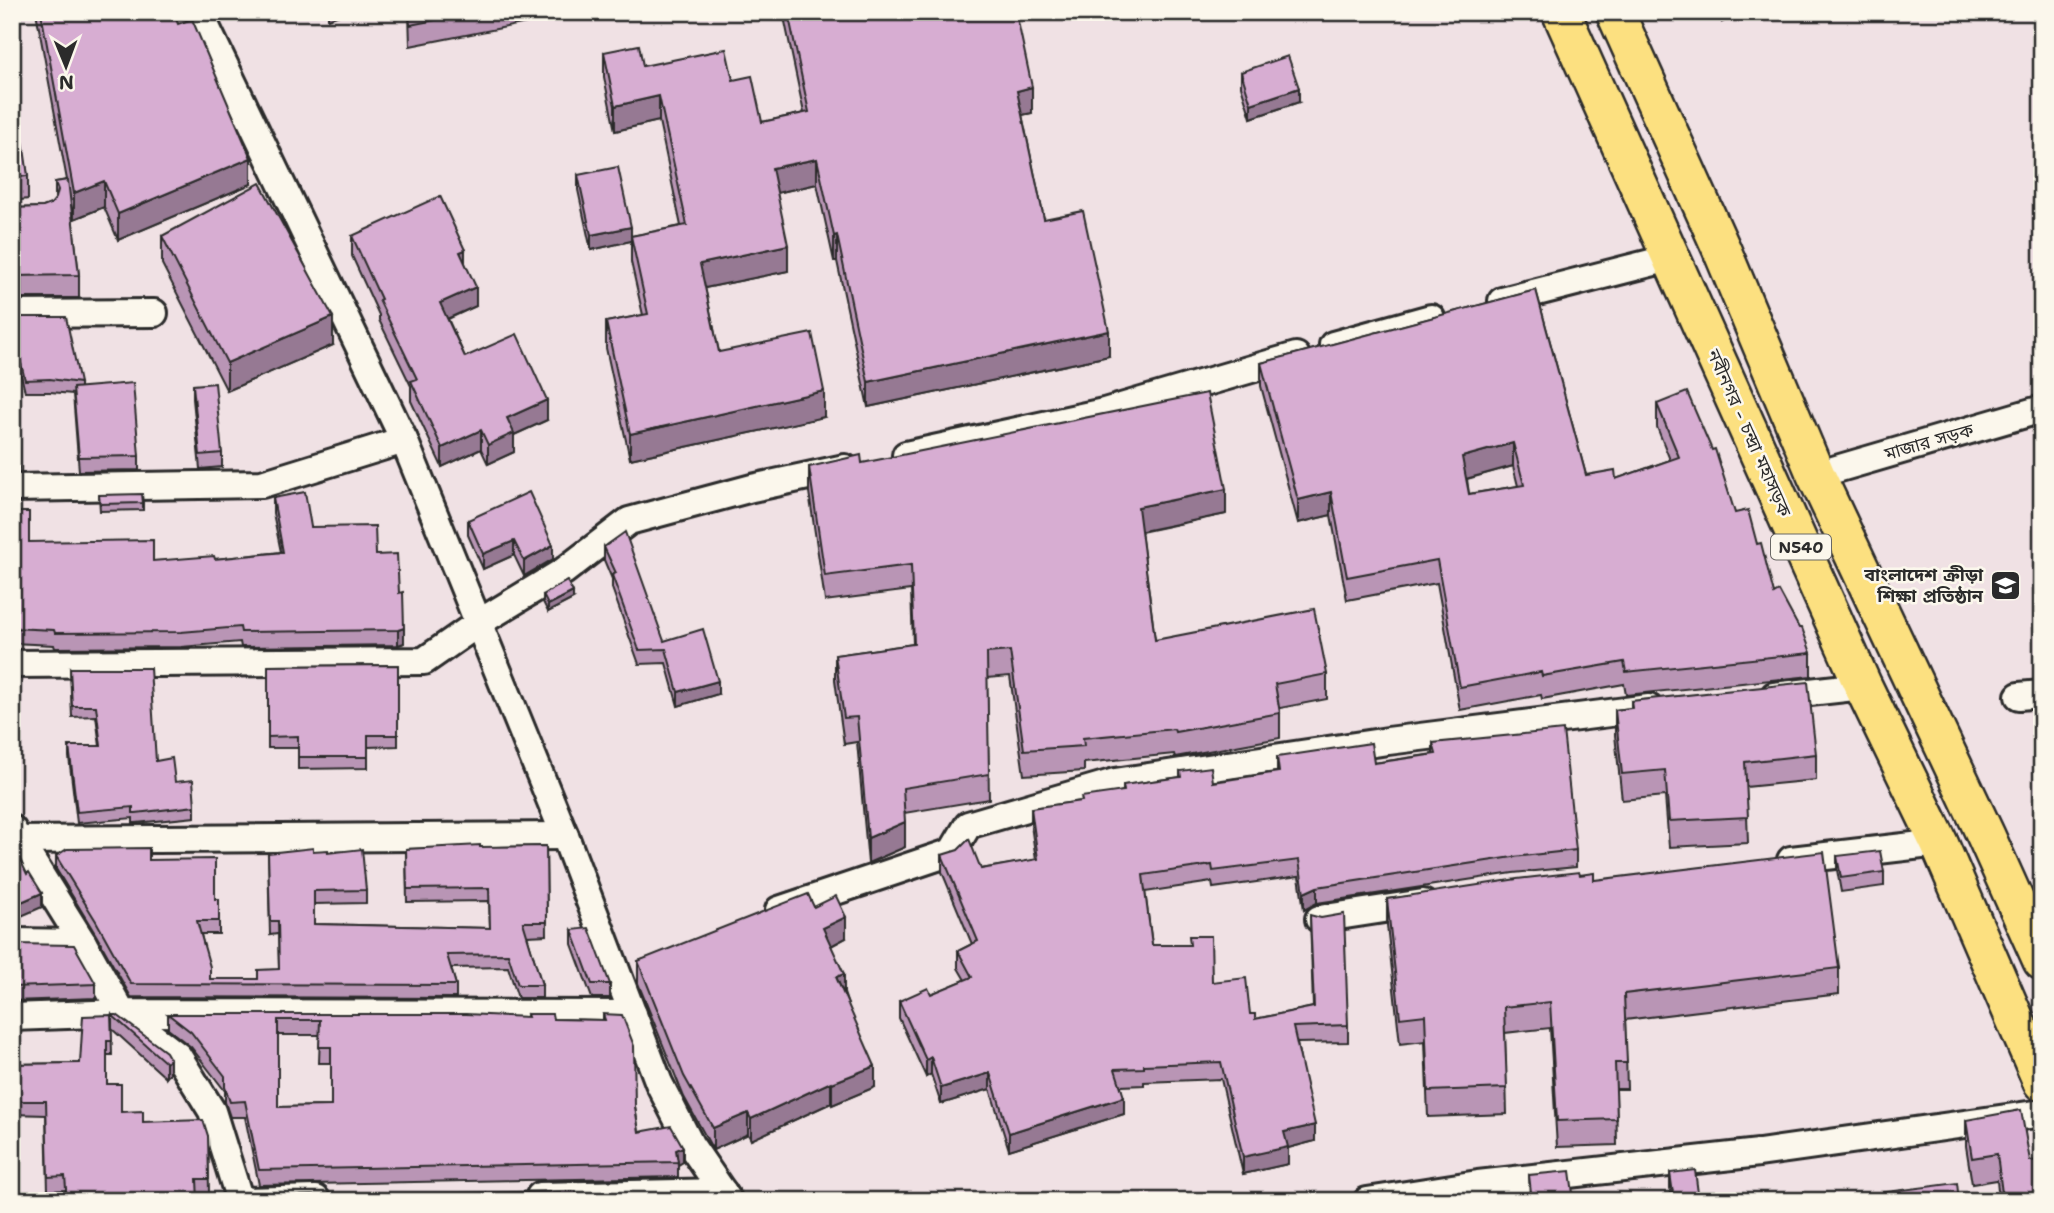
<svg xmlns="http://www.w3.org/2000/svg" width="2054" height="1213" font-family="'Shantell Sans','Noto Sans Bengali',sans-serif">
<style>
.lines{fill:none;stroke-linecap:round;stroke-linejoin:round}
.minor-casing{stroke:#2b2b2b;stroke-width:32}
.highway-casing{stroke:#2b2b2b;stroke-width:42}
.minor{stroke:#fbf7ec;stroke-width:26}
.highway{stroke:#fce080;stroke-width:37}
.wall{fill:#b995b5;stroke:#2b2b2b;stroke-width:2;fill-rule:evenodd}
.shaded-wall{fill:#967993;stroke:#2b2b2b;stroke-width:2}
.building{fill:#d7add2;stroke:#2b2b2b;stroke-width:2;fill-rule:evenodd}
.labels{text-anchor:middle;dominant-baseline:central;stroke-width:5;stroke-linejoin:round;paint-order:stroke}
.shield{fill:#fbf7ec;stroke:#696865;stroke-width:2}
.shield-label{font-size:16px;font-weight:bold;fill:#2b2b2b}
.street-label{font-size:18px;fill:#2b2b2b;stroke:#fbf7ec}
.poi-label{font-size:18px;font-weight:bold;fill:#2b2b2b;stroke:#fbf7ec;text-anchor:end}
</style>
<rect width="100%" height="100%" fill="#f0e1e4"/>
<filter id="ink" filterUnits="userSpaceOnUse"><feTurbulence type="fractalNoise" baseFrequency=".0143" numOctaves="2"/><feDisplacementMap in="SourceGraphic" scale="14" xChannelSelector="R" yChannelSelector="G"/><feConvolveMatrix kernelMatrix="1 2 1 2 8 2 1 2 1" color-interpolation-filters="sRGB"/></filter>
<g filter="url(#ink)">
<g class="lines">
<defs>
<g id="minor">
<path d="M199,12L404,440L565,836L659,1083L690,1144L729,1201"/>
<path d="M1502,301L1670,258"/>
<path d="M12,314L154,313"/>
<path d="M1333,345L1431,318"/>
<path d="M906,455L1104,412L1296,356"/>
<path d="M1816,475L2042,409"/>
<path d="M12,488L262,484L404,440"/>
<path d="M12,664L424,661L480,622L564,571L629,521L752,488L845,468"/>
<path d="M1774,696L1863,686"/>
<path d="M2019,696L2042,694"/>
<path d="M12,829L83,943L122,1013L633,1014"/>
<path d="M12,840L565,836"/>
<path d="M1791,860L1939,843"/>
<path d="M779,910L952,852L968,825L1115,782L1388,741L1649,708"/>
<path d="M1319,919L1423,903"/>
<path d="M12,942L83,943"/>
<path d="M12,1017L122,1013L178,1056L212,1111L240,1201"/>
<path d="M540,1196L723,1192"/>
<path d="M243,1201L316,1199"/>
<path d="M1367,1201L1478,1184L1759,1153L2042,1113"/>
</g>
<g id="highway">
<path d="M1561,12L1863,686L1939,843L2042,1082"/>
<path d="M1615,12L1721,248L1816,475L1986,836L2042,961"/>
</g>
</defs>
<use href="#minor" class="minor-casing"/>
<use href="#highway" class="highway-casing"/>
<use href="#minor" class="minor"/>
<use href="#highway" class="highway"/>
</g>
<g class="wall">
<path d="M36,12H173L251,184L118,240L104,207L74,219L69,192L79,275V298H12V208L43,207L51,204L55,200V182L67,180Z"/>
<path d="M409,12H573V14L410,46Z"/>
<path d="M783,12H1016L1032,113L1022,115L1044,219L1109,356L868,407L837,261H834L817,184L777,193L788,271L705,288L719,352L824,417L630,459L606,348V322L643,315L631,262V236L681,226L659,121L615,131L604,77V52L643,66L733,80L762,122L804,113Z"/>
<path d="M1718,12H1742L1722,22Z"/>
<path d="M1241,72L1299,102L1251,118L1241,86Z"/>
<path d="M12,87L28,176V199L12,201Z"/>
<path d="M578,175L631,241L591,250L578,190Z"/>
<path d="M162,236L333,345L227,391L162,264Z"/>
<path d="M352,236L465,263L476,306L448,319L465,357L547,420L514,435V452L488,464L481,449L442,467L411,401V386L379,320V315L352,256Z"/>
<path d="M1536,290L1586,475L1616,479L1670,460L1657,427V404L1757,544L1774,594L1811,653V676L1626,695L1624,684L1542,699L1541,695L1460,710L1437,583L1347,600L1331,515L1298,523L1261,386V363ZM1513,466L1518,486L1469,494L1467,479Z"/>
<path d="M12,317L80,383V387L139,456V470L79,471L73,394L50,392H25L12,338Z"/>
<path d="M193,385L222,453V467L200,469L193,399Z"/>
<path d="M12,386L19,455V470H12Z"/>
<path d="M862,463L1226,514L1141,532L1155,640L1327,674V699L1280,708V738L1175,757L1174,754L1084,763V771L1024,775L1010,676L987,678L989,799L904,813L905,847L868,863L857,742L844,744L835,680V655L913,644L911,590L825,601L809,492V467Z"/>
<path d="M99,495L143,503V510L100,511Z"/>
<path d="M273,498L311,527L376,555L399,593L404,643L398,645L241,647L240,642L181,647L55,648L54,645L12,643V512L29,542L153,561L215,559L281,552L273,513Z"/>
<path d="M468,520L553,559L524,576L514,555L483,569L468,535Z"/>
<path d="M604,547L664,641L718,694L678,706L666,663L639,664L612,588V579L604,560Z"/>
<path d="M543,595L573,599L548,612L543,602Z"/>
<path d="M398,665V746L368,747V768L298,769V748H268V666Z"/>
<path d="M70,668L156,761L195,806V817L136,823H133V818L77,823L69,757V746H100L96,716L72,717Z"/>
<path d="M1631,701L1816,754V780L1746,787L1748,843L1669,847L1665,796L1622,800L1615,735V710L1631,708Z"/>
<path d="M1433,743L1576,850V867L1513,873L1317,903L1304,910L1299,876L1213,888L1212,882L1145,892L1152,945L1212,982L1255,1019L1313,1007L1310,915L1348,1025V1042L1297,1043L1315,1141L1288,1148V1164L1243,1174L1221,1079L1144,1082V1085L1121,1086L1124,1114L1009,1150L990,1089L941,1104L931,1074L926,1077L899,1018V1001L931,994L965,980L958,968V951L972,944L942,872V855L981,869L1036,860L1031,825V808L1081,801L1123,791V785L1180,777V771L1213,782L1277,772V757L1374,763L1433,754Z"/>
<path d="M546,846L547,935L527,936L542,985V998H518L508,967L451,968L456,985V998L131,997L96,935L56,869V856L149,860L215,899H219V934H201L210,979H258L279,969L278,934L270,935L268,853L313,851L328,853L366,890V903L314,904V924L490,928L489,901L407,902L406,849Z"/>
<path d="M1837,856L1884,872V886L1841,892L1837,870Z"/>
<path d="M1580,875L1839,968V994L1625,1020L1627,1089H1616L1617,1145L1557,1147L1550,1028L1505,1033L1507,1114L1428,1117L1425,1041L1400,1044L1387,925V899Z"/>
<path d="M814,907L846,938L831,946L844,993L875,1087L832,1105L831,1103L751,1140L748,1134L713,1150L684,1097L638,983V961Z"/>
<path d="M572,930L610,984V998H592L572,944Z"/>
<path d="M12,944L96,984V998L12,1001Z"/>
<path d="M168,1014L527,1017V1014L553,1019L603,1020V1014L635,1107L639,1132L683,1162L678,1165V1177L259,1185L245,1117H230L225,1102V1091L191,1047L168,1029ZM278,1035H320L319,1063H331V1106L278,1107Z"/>
<path d="M111,1015L112,1055H107V1084L121,1112L143,1122L208,1136L209,1193H198V1201H66L65,1190L48,1191L46,1115L12,1114V1064L80,1063Z"/>
<path d="M112,1015L170,1059V1073L166,1078L112,1029Z"/>
<path d="M1966,1120L2030,1161L2042,1160V1201H1999L1997,1180L1972,1184L1966,1146Z"/>
<path d="M1670,1173L1699,1201H1672L1670,1188Z"/>
<path d="M1529,1175L1574,1201H1530Z"/>
</g>
<g class="shaded-wall">
<path d="M328,12H348L328,19Z"/>
<path d="M1722,12H1742L1722,22Z"/>
<path d="M1032,87V113L1017,116V91Z"/>
<path d="M1299,88V102L1251,118V104Z"/>
<path d="M659,96V121L615,131V106Z"/>
<path d="M251,158V184L118,240V214Z"/>
<path d="M817,159V184L772,194V168Z"/>
<path d="M104,181V207L74,219V193Z"/>
<path d="M631,227V241L591,250V235Z"/>
<path d="M837,235V261H834V236Z"/>
<path d="M788,245V271L700,289V264Z"/>
<path d="M465,250V270L460,252Z"/>
<path d="M476,287V306L440,322V303Z"/>
<path d="M333,317V345L227,391V363Z"/>
<path d="M1109,331V356L868,407V382Z"/>
<path d="M824,391V417L630,459V434Z"/>
<path d="M547,400V420L514,435V452L488,464V445L507,418Z"/>
<path d="M481,430V449L442,467V448Z"/>
<path d="M1513,443V466L1462,480V457Z"/>
<path d="M1226,489V514L1138,532V507Z"/>
<path d="M1331,492V515L1298,523V500Z"/>
<path d="M514,541V555L483,569V554Z"/>
<path d="M553,545V559L524,576V561Z"/>
<path d="M573,592V599L548,612V605Z"/>
<path d="M404,628V643L398,645V630Z"/>
<path d="M718,681V694L678,706V692Z"/>
<path d="M905,822V847L868,863V838Z"/>
<path d="M1317,887V903L1304,910V893Z"/>
<path d="M42,893V907L12,920V906Z"/>
<path d="M846,917V938L823,950V928Z"/>
<path d="M844,974V995L836,977Z"/>
<path d="M931,1057V1074L926,1077V1060Z"/>
<path d="M170,1059V1073L166,1078V1063Z"/>
<path d="M875,1066V1087L832,1105V1083Z"/>
<path d="M990,1073V1089L941,1104V1088Z"/>
<path d="M831,1082V1103L751,1140V1119Z"/>
<path d="M1124,1097V1114L1009,1150V1133Z"/>
<path d="M748,1113V1134L713,1150V1128Z"/>
<path d="M1315,1125V1141L1288,1148V1164L1243,1174V1157L1284,1132Z"/>
<path d="M683,1147V1162L678,1165L676,1150Z"/>
</g>
<g class="building">
<path d="M41,12H173L178,24L192,19L251,158L118,214L104,181L74,193Z"/>
<path d="M409,12H475L410,25Z"/>
<path d="M788,12H1016L1032,87L1017,91L1044,219L1083,211L1109,331L868,382L837,235L834,236L817,159L772,168L788,245L700,264L719,352L812,333L824,391L630,434L606,322L648,314L631,236L687,225L659,96L615,106L604,52L639,45L643,66L726,49L733,80L752,76L762,122L809,112Z"/>
<path d="M1288,56L1299,88L1251,104L1241,72Z"/>
<path d="M15,86L28,176L12,178V87Z"/>
<path d="M618,167L631,227L591,235L578,175Z"/>
<path d="M68,180L79,275L12,276V208L43,207L51,204L56,198L58,190L55,182Z"/>
<path d="M260,183L333,317L227,363L162,236Z"/>
<path d="M440,196L465,250L460,252L476,287L440,303L465,357L517,334L547,400L507,418L514,433L488,445L481,430L442,448L411,381L417,379L379,300L381,299L352,236Z"/>
<path d="M1536,290L1586,475L1615,470L1616,479L1679,457L1657,404L1687,392L1712,450L1715,449L1735,513L1748,510L1757,544L1761,543L1774,594L1779,591L1799,628H1802L1811,653L1626,672L1624,662L1542,676L1541,672L1460,687L1437,560L1347,577L1331,492L1298,500L1261,363ZM1513,443L1524,485L1469,494L1462,457Z"/>
<path d="M12,317H66L80,383L50,379L25,380L12,325Z"/>
<path d="M133,383L139,456L79,457L73,388Z"/>
<path d="M215,383L222,453L200,455L193,385Z"/>
<path d="M12,386H13L19,455H12Z"/>
<path d="M1207,393L1226,489L1138,507L1155,640L1314,609L1327,674L1275,684L1280,713L1175,732L1174,729L1083,738L1084,746L1024,750L1010,651L987,653L989,774L903,788L905,822L868,838L857,717L844,718L835,655L914,644L911,565L825,576L809,467L861,455L862,463Z"/>
<path d="M305,492L311,527L375,526L376,555L397,554L399,593L403,592L404,628L398,630L241,632L240,627L181,632L55,633L54,630L12,628V512H29V542L153,540V561L214,556L215,559L283,552L273,498Z"/>
<path d="M529,492L553,545L524,561L514,541L483,554L468,520Z"/>
<path d="M142,494L143,503L100,504L99,495Z"/>
<path d="M625,532L664,641L703,629L718,681L678,692L666,649L639,650L612,575L616,573L604,547Z"/>
<path d="M567,581L573,592L548,605L543,595Z"/>
<path d="M398,665V735H368V757H298V736L268,737V666Z"/>
<path d="M70,668H150L156,761L172,758L175,782L193,780L195,806L136,813H133V807L77,812L69,746H101L96,706H72Z"/>
<path d="M1808,682L1816,754L1745,762L1748,817L1669,821L1665,770L1622,774L1615,710L1632,708L1631,701Z"/>
<path d="M1563,730L1576,850L1513,857L1317,887L1304,893L1299,860L1213,871L1212,865L1143,875L1152,945H1190L1189,936H1211L1212,982L1246,978L1250,1014H1255V1019L1314,1007L1310,915L1321,918L1344,914L1348,1025L1293,1027L1315,1125L1284,1132L1288,1147L1243,1157L1221,1062L1144,1065V1068L1115,1069L1124,1097L1009,1133L990,1073L941,1088L931,1057L926,1060L899,1001L928,988L931,994L972,977L958,951L978,941L942,855L958,850L969,839L981,869L1038,859L1031,808L1082,801L1081,797L1124,791L1123,785L1181,777L1180,771L1211,767L1213,782L1279,772L1277,757L1371,743L1374,763L1436,754L1433,743Z"/>
<path d="M480,845V847L546,846L547,922H523L542,985H518L508,954L447,955L456,985L131,984L96,921L56,856L67,849L149,848V860L215,859V899H219V921H197L210,967V979H258V970L279,969L278,921H270L268,853L313,848V851L328,850V853L362,849L366,890L314,891V924L490,928L489,888L407,889L406,849Z"/>
<path d="M15,849L27,874L29,872L42,893L12,906V850Z"/>
<path d="M1880,851L1884,872L1841,878L1837,856Z"/>
<path d="M1824,852L1839,968L1624,994L1627,1063H1615L1617,1119L1557,1121L1550,1002L1504,1007L1507,1088L1428,1091L1425,1015L1400,1018L1387,899L1517,879L1579,872L1580,875L1594,873V880Z"/>
<path d="M808,894L814,907L836,896L846,917L823,928L844,974L836,977L875,1066L832,1083L831,1082L751,1119L748,1113L713,1128L684,1076L638,961Z"/>
<path d="M589,928L610,984H592L572,930Z"/>
<path d="M12,944L74,945L96,984L12,987Z"/>
<path d="M168,1014H466L528,1017L527,1014H552L553,1019L605,1020L603,1014L622,1015L634,1046L635,1107L639,1132L671,1126L683,1147L676,1150L678,1162L259,1170L245,1101L230,1102L225,1087V1076L191,1032ZM278,1020H320L319,1047H331V1106L278,1107Z"/>
<path d="M111,1015L112,1041H107V1084H121V1112L143,1111V1122L203,1120L208,1136L209,1179H197L198,1201H67L65,1176L48,1177L46,1101H12V1064L80,1063L83,1016Z"/>
<path d="M112,1015H117L166,1052L170,1059L166,1063Z"/>
<path d="M2021,1110L2030,1161L2042,1160V1197H2039V1201H2003L1997,1154L1972,1158L1966,1120Z"/>
<path d="M1695,1170L1699,1201H1674L1670,1173Z"/>
<path d="M1570,1171L1574,1201H1532L1529,1175Z"/>
<path d="M1957,1183L1959,1201H1816Z"/>
<path d="M576,1191L577,1201H280V1196Z"/>
<path d="M639,1198V1201H620Z"/>
</g>
</g>
<defs>
<symbol id="university-square" viewBox="-11 -11 22 22"><rect x="-9" y="-9" width="18" height="18" rx="4" fill="#2b2b2b" stroke="#fbf7ec"/><path d="M0-5L7-2L0 1L-7-2ZM-4 1L0 2.5L4 1V4Q0 6-4 4Z" fill="#fff"/></symbol>
</defs>
<g fill-rule="evenodd">
<use href="#university-square" x="1988" y="568" width="35" height="35"/>
</g>
<g class="labels">
<rect class="shield" x="1771" y="534.5" width="60" height="25" rx="5"/>
<g class="shield-label">
<text x="1801" y="547">N540</text>
</g>
<g class="street-label">
<text transform="translate(1749 433) rotate(66)">নবীনগর - চন্দ্রা মহাসড়ক</text>
<text transform="translate(1929 442) rotate(-16)">মাজার সড়ক</text>
</g>
<g class="poi-label">
<text x="1983" y="575">বাংলাদেশ ক্রীড়া<tspan x="1983" dy="21">শিক্ষা প্রতিষ্ঠান</tspan></text>
</g>
</g>
<rect width="2054" height="1213" fill="none" stroke="#fbf7ec" stroke-width="42"/>
<rect x="21" y="21" width="2012" height="1171" fill="none" stroke="#2b2b2b" stroke-width="2.5" filter="url(#ink)"/>
<g transform="translate(66 66) rotate(179)" stroke="#fbf7ec" stroke-width="5" paint-order="stroke">
<path d="M0-5L12 26L0 18L-12 26Z" fill="#2b2b2b"/>
<text y="-10" font-size="19" font-weight="bold" text-anchor="middle" fill="#2b2b2b">N</text>
</g>
</svg>
